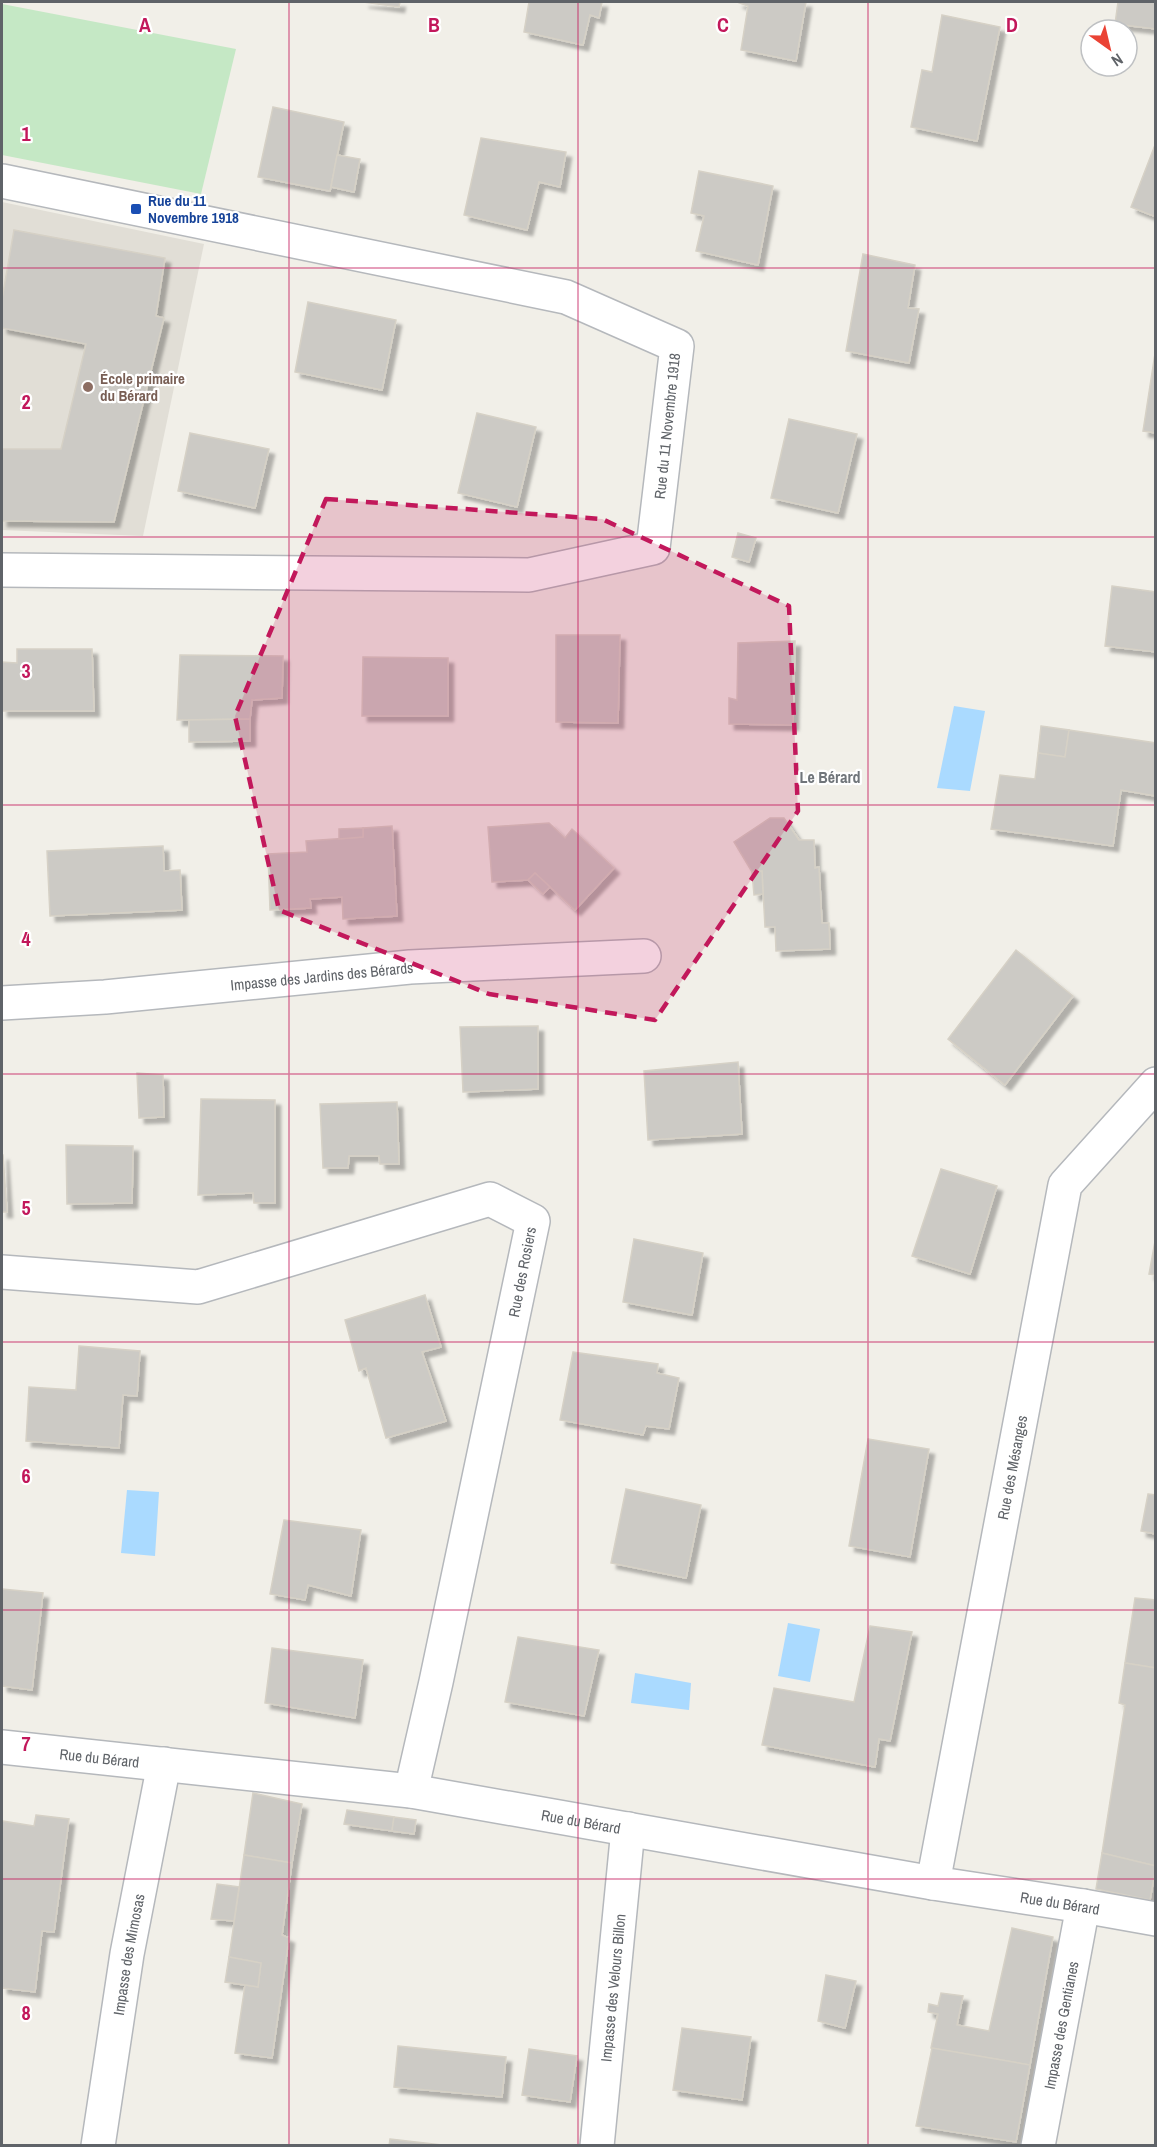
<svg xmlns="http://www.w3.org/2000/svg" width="1157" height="2147" font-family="'Archivo Narrow',sans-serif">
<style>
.education{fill:#e1ded6}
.green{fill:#c5e8c5}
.water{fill:#aadaff}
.building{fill:#cccac5;stroke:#d6d1c6;stroke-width:1.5;filter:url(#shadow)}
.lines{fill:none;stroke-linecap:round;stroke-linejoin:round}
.minor-casing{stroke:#b5b8bc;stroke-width:36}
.minor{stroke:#fff;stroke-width:33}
.marked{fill:#c2185b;fill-opacity:0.2;stroke:#c2185b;stroke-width:4.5;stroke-dasharray:12 8;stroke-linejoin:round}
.grid{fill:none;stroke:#c2185b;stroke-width:1.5;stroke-opacity:0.55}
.transit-dot{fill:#1a4fb4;stroke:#fff;stroke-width:2}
.education-dot{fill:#8d6e63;stroke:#fff;stroke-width:2}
.labels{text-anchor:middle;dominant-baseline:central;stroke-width:4.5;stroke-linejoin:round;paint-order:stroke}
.transit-label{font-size:15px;font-weight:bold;fill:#164399;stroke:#fff;text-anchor:start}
.education-label{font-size:15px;font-weight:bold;fill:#785e54;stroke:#fff;text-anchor:start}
.street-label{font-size:15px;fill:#5f6368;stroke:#fff}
.neighbourhood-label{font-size:16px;font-weight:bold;fill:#70757a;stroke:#fff}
.grid-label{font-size:20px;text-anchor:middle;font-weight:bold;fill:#c2185b;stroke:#fff;stroke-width:4.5;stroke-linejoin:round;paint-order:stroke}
</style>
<defs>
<filter id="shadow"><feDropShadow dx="5.5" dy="5.5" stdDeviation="1.5" flood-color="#0004"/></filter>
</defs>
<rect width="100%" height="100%" fill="#f1efe8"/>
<path class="education" d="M2,202L204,244L143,536L2,530Z"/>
<path class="green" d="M2,4L236,49L201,194L2,155Z"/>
<g class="water">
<path d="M954,706L985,711L970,791L937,788Z"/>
<path d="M127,1490L159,1492L155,1556L121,1553Z"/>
<path d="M788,1623L820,1629L810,1682L778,1676Z"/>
<path d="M635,1673L691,1683L689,1710L631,1703Z"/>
</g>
<g class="building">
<path d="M363,2H400L399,7Z"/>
<path d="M529,2H602L599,18L590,15L583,45L524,32Z"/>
<path d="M737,2H806L796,61L741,50L748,6Z"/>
<path d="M1118,2H1156V29L1115,24Z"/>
<path d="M942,15L1000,27L977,141L911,127L922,70L932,72Z"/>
<path d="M273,107L344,122L330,191L258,177Z"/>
<path d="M481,138L566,152L560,187L539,182L527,230L464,215Z"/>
<path d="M1155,145H1156V217L1131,207Z"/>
<path d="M337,155L360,159L354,192L331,187Z"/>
<path d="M699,171L773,186L758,265L696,251L704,216L691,213Z"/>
<path d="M14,230L165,258L156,316L164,318L114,522L2,521V449H61L86,344L2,328V299Z"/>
<path d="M863,254L915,265L908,308L919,309L909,363L846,351Z"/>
<path d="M308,302L396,320L382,390L295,372Z"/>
<path d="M1156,347V433L1143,431Z"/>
<path d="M477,413L536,427L517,507L458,493Z"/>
<path d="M789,419L857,434L838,513L771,498Z"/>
<path d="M190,433L269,449L255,508L178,491Z"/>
<path d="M738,533L756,538L749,562L732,557Z"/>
<path d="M1112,586L1156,592V652L1105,646Z"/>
<path d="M556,635H620L618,723L556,722Z"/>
<path d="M795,641L793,725L729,724V698L737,700L738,643Z"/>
<path d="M17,649H92L94,711H2V662L17,663Z"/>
<path d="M180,655L283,656L282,698L252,700L250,719L177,720Z"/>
<path d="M363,657L448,658V716H362Z"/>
<path d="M250,719V741L189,742V720Z"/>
<path d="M1041,726L1069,730L1065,757L1038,753Z"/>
<path d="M1069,730L1156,743V796L1121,790L1113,846L991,829L1000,775L1035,779L1038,753L1065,757Z"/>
<path d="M770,818H784L799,840H814L815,868L819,867L822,923H829L830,949L776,951L775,927H765L762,871L752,872L734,842Z"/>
<path d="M549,823L565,838L572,829L614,868L575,910L535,873L528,880L492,882L488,827Z"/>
<path d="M392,826L397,916L343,919L342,897L310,899L311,908L270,910L268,854L307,852L306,841L363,837V828Z"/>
<path d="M363,828V837L339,839V829Z"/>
<path d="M163,846L164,871L180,870L182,910L50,916L47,851Z"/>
<path d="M762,871L763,894L754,895L752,872Z"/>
<path d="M535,873L550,887L543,894L528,880Z"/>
<path d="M1016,950L1073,996L1005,1085L948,1039Z"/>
<path d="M538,1026V1089L463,1092L460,1027Z"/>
<path d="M738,1062L742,1134L648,1140L644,1071Z"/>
<path d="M137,1073L163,1075L164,1117L139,1118Z"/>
<path d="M201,1099L275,1100V1203H254L253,1193L198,1195Z"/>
<path d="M397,1102L399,1164H380L379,1156H349L348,1168H323L320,1104Z"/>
<path d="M66,1145L133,1146L132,1203L67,1204Z"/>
<path d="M2,1155H3L7,1212H2Z"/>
<path d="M941,1169L997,1186L970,1274L912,1256Z"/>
<path d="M1156,1236V1275L1149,1274Z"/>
<path d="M634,1239L703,1253L692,1315L623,1302Z"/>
<path d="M425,1295L441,1347L422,1352L446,1421L386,1438L366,1368L359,1371L345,1320Z"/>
<path d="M79,1346L140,1351L137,1396L123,1395L119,1448L26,1441L29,1387L76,1390Z"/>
<path d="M573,1352L658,1364L657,1373L679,1378L669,1429L646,1426L643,1435L560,1420Z"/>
<path d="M868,1439L929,1449L910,1557L849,1546Z"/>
<path d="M626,1489L701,1505L686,1578L611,1563Z"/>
<path d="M1148,1494L1156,1495V1534L1141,1531Z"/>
<path d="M284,1520L361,1530L351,1596L308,1585L305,1600L270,1594Z"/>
<path d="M2,1589L43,1593L32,1690L2,1686Z"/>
<path d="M1135,1598L1156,1600V1668L1125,1663Z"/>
<path d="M870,1626L912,1632L890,1741L879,1739L875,1767L762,1745L774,1688L854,1702Z"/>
<path d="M518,1637L599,1650L584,1716L505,1702Z"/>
<path d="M272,1648L363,1660L355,1718L265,1703Z"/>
<path d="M1125,1663L1156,1668V1866L1102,1853L1125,1705L1119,1703Z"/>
<path d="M253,1793L302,1804L292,1863L244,1855Z"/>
<path d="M347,1810L394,1817L392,1831L344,1824Z"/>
<path d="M36,1815L69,1819L54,1932L42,1931L35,1992L2,1988V1821L34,1826Z"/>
<path d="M394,1817L416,1820L414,1834L392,1831Z"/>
<path d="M1102,1853L1156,1866L1150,1900L1096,1889Z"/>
<path d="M244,1855L292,1863L282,1935L289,1938L272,2058L235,2053L245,1985L258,1987L261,1963L229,1957Z"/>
<path d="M217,1884L239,1887L234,1921L211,1919Z"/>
<path d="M1012,1928L1053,1937L1030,2065L931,2048L938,2014L928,2012L929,2004L938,2006L941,1993L963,1996L957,2025L989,2031Z"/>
<path d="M229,1957L261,1963L258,1987L225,1982Z"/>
<path d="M826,1975L856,1981L845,2028L818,2021Z"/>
<path d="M682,2028L751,2037L742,2100L673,2090Z"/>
<path d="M398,2046L506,2057L502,2097L394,2087Z"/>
<path d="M932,2048L1030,2065L1016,2142L916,2126Z"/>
<path d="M529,2049L577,2056L570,2102L522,2095Z"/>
<path d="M390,2139L451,2146H389Z"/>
</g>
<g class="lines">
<defs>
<g id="minor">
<path d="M2,181L566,297L677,346L653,548L529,575L2,570"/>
<path id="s1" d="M2,1003L105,997L410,967L644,956"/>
<path d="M2,1272L198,1287L490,1199L533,1221L436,1682L411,1791"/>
<path id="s2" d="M2,1747L411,1791L933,1883L1083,1906L1156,1919"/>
<path id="s3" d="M933,1883L1065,1185L1156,1084"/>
<path id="s4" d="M98,2146L127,1954L164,1764"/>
<path id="s5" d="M597,2146L628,1829"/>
<path id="s6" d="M1038,2146L1083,1906"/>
</g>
</defs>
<use href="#minor" class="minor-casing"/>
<use href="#minor" class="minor"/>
</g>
<path class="marked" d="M326,499L602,519L789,606L798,811L655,1020L489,994L279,910L235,716Z"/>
<path class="grid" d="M289,2V2146M578,2V2146M868,2V2146M2,268H1156M2,537H1156M2,805H1156M2,1074H1156M2,1342H1156M2,1610H1156M2,1879H1156"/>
<rect class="transit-dot" x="130" y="203" width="12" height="12" rx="3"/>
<circle class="education-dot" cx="88" cy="387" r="6"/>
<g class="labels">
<g class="transit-label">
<text x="148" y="200">Rue du 11<tspan x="148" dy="17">Novembre 1918</tspan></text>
</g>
<g class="education-label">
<text x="100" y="378">École primaire<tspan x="100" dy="17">du Bérard</tspan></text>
</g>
<g class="street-label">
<text transform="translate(667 426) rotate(-84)">Rue du 11 Novembre 1918</text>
<text stroke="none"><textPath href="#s1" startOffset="321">Impasse des Jardins des Bérards</textPath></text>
<text transform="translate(522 1272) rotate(-79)">Rue des Rosiers</text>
<text stroke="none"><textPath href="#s3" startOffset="423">Rue des Mésanges</textPath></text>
<text stroke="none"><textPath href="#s2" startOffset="98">Rue du Bérard</textPath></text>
<text stroke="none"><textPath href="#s2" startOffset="584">Rue du Bérard</textPath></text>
<text stroke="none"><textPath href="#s2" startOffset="1070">Rue du Bérard</textPath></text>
<text stroke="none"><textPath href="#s4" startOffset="194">Impasse des Mimosas</textPath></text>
<text stroke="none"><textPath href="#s5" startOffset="159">Impasse des Velours Billon</textPath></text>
<text stroke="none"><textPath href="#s6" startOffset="123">Impasse des Gentianes</textPath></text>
</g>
<g class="neighbourhood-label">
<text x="830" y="777">Le Bérard</text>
</g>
</g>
<g class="grid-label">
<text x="145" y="32">A</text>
<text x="434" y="32">B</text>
<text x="723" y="32">C</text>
<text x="1012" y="32">D</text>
<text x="26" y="141">1</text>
<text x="26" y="409">2</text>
<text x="26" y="678">3</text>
<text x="26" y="946">4</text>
<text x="26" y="1215">5</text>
<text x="26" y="1483">6</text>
<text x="26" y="1751">7</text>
<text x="26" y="2020">8</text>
</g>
<rect width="1157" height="2147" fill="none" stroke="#5f6368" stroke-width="6"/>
<g transform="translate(1109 48) rotate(146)"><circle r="28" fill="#ffffff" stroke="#bfc1c3" stroke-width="1.5"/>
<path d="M0-4.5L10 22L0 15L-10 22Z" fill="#ea4335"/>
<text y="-9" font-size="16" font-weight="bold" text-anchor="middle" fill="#5f6368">N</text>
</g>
</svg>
